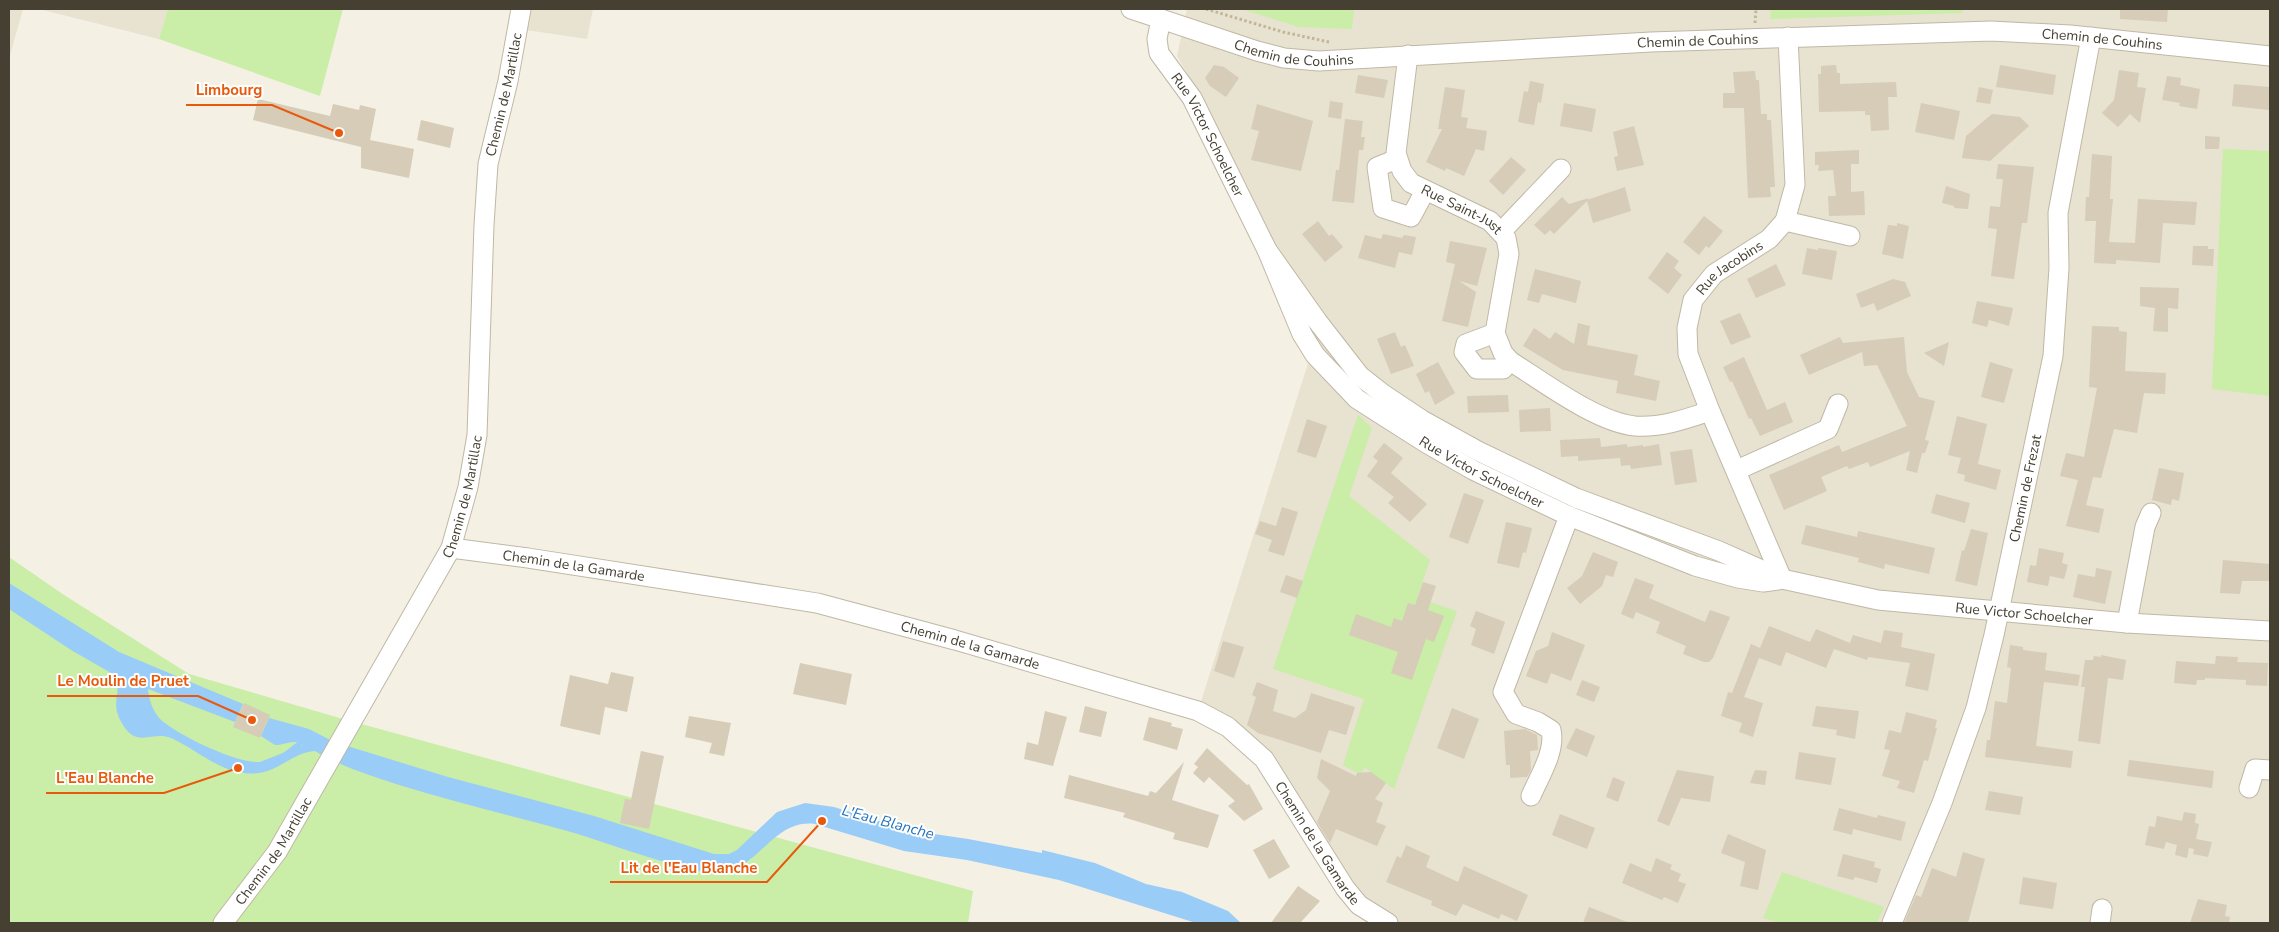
<svg xmlns="http://www.w3.org/2000/svg" width="2279" height="932" font-family="'Nunito Sans',sans-serif">
<style>
.residential{fill:#e8e2d1}
.green{fill:#caeda8}
.water{fill:#99ccf7}
.lines{fill:none;stroke-linecap:round;stroke-linejoin:round}
.stream{stroke:#99ccf7;stroke-width:5}
.building{fill:#d6ccb8}
.minor-casing{stroke:#c0b8a5;stroke-width:21}
.path{stroke:#c3b695;stroke-width:3;stroke-dasharray:2.5 2.5;stroke-linecap:butt}
.minor{stroke:#fff;stroke-width:19}
.labels{text-anchor:middle;dominant-baseline:central;stroke-width:4;stroke-linejoin:round;paint-order:stroke}
.street-label{font-size:14px;fill:#464033;stroke:#fff}
.water-label{font-size:15px;font-style:italic;fill:#2273bd;stroke:#fff}
.leader{fill:none;stroke:#e8590c;stroke-width:2}
.callout-dot{fill:#e8590c;stroke:#fff;stroke-width:2}
.callout-label{font-size:15px;text-anchor:middle;font-weight:bold;fill:#e8590c;stroke:#fff;stroke-width:4;stroke-linejoin:round;paint-order:stroke}
</style>
<rect width="100%" height="100%" fill="#f4f0e4"/>
<g class="residential">
<path d="M9,9H23L9,59Z"/>
<path d="M39,9H168L159,39Z"/>
<path d="M514,9H593L587,39L526,30Z"/>
<path d="M1187,9H2270V923H1388L1371,914L1279,785L1198,711L1322,319L1279,256L1200,96L1177,56Z"/>
</g>
<g class="green">
<path d="M168,9H343L320,96L159,39Z"/>
<path d="M1241,9H1354L1352,29L1299,27Z"/>
<path d="M1771,9H1963L1962,13L1770,19Z"/>
<path d="M2223,149L2270,151V396L2212,389Z"/>
<path d="M1358,415L1372,428L1349,496L1430,560L1417,598L1457,611L1394,789L1364,767L1361,775L1343,765L1364,699L1273,669Z"/>
<path d="M9,557L64,595L189,674L343,719L973,891L968,923H9Z"/>
<path d="M1782,872L1884,907L1877,923H1779L1763,918Z"/>
</g>
<path class="water" d="M9,583L119,652L243,704L235,722L148,689C149,700 153,712 161,720C178,735 237,764 260,762L303,745C295,738 285,745 275,745L261,736L269,718L309,729L334,742L448,777L594,816L714,854H729L737,850L777,812L805,803L834,807L907,830L968,839L1042,853V850L1095,863L1146,884L1182,892L1228,911L1241,923H1196L1059,880L967,860L904,851L815,824C773,818 758,872 717,873C705,874 692,869 680,866C639,856 601,840 560,829C505,814 450,801 396,784C368,775 340,766 315,751C294,752 279,771 258,773C224,777 200,751 171,738C153,731 139,747 125,728C110,707 119,699 118,677L71,650L9,609Z"/>
<g class="lines">
<path class="stream" d="M286,754L304,740"/>
</g>
<g class="building">
<path d="M2120,9H2168L2167,22L2120,19Z"/>
<path d="M1214,65L1224,67L1239,78L1226,97L1210,86L1205,78Z"/>
<path d="M1836,65L1837,73H1840V84L1896,82L1897,97H1888L1889,130L1871,131L1870,115H1865V111L1819,112L1818,74H1821V66Z"/>
<path d="M2000,65L2056,75L2053,95L1996,87Z"/>
<path d="M2119,70L2139,73L2137,87L2146,88L2140,123L2130,114L2118,127L2102,113L2114,100Z"/>
<path d="M1755,71L1756,80H1759L1761,114H1767V120H1771L1775,187H1770L1771,197L1748,198L1744,108H1723V93H1735L1733,72Z"/>
<path d="M1358,75L1388,80L1384,98L1355,93Z"/>
<path d="M2167,76L2181,78L2180,85L2200,89L2197,109L2179,106L2180,103L2162,100Z"/>
<path d="M1530,81L1544,84L1541,103L1538,102L1534,125L1518,122L1524,91L1528,92Z"/>
<path d="M2234,84L2270,87L2269,110L2232,106Z"/>
<path d="M1445,87L1465,90L1461,117L1468,118L1466,128L1487,131L1484,151L1476,149L1464,176L1446,168L1445,171L1426,162L1442,129H1438Z"/>
<path d="M1979,87L1993,90L1990,104L1976,102Z"/>
<path d="M258,99L330,116L333,104L359,110L360,105L376,109L370,140L414,149L409,178L361,168V147L253,120Z"/>
<path d="M1330,101L1343,103L1341,119L1328,117Z"/>
<path d="M1564,103L1596,109L1592,132L1560,126Z"/>
<path d="M1921,103L1960,111L1954,140L1915,132Z"/>
<path d="M1257,104L1313,121L1301,171L1251,160L1259,131L1251,129Z"/>
<path d="M1992,114L2020,117L2029,126L1990,161L1962,158L1966,136Z"/>
<path d="M1345,119L1363,121L1361,137H1365L1363,150H1359L1354,203L1332,201L1336,170H1339Z"/>
<path d="M421,120L454,128L450,148L417,140Z"/>
<path d="M1634,126L1644,165L1617,171L1614,157L1618,156L1613,132Z"/>
<path d="M2205,136L2220,137L2219,149H2205Z"/>
<path d="M1859,150V164H1851V192L1864,191L1865,215L1829,216L1828,196H1836L1833,170L1818,171L1819,165H1815V152Z"/>
<path d="M2092,154L2112,156L2110,199H2113L2109,242L2135,243L2138,199L2197,202L2195,225L2163,223L2160,263L2116,260V264L2094,263L2096,221H2085L2086,197H2089Z"/>
<path d="M1511,157L1526,170L1503,195L1489,181Z"/>
<path d="M1998,164L2034,167L2027,223H2022L2014,279L1991,276L1997,229L1988,228L1990,206L2000,207L2003,179H1996Z"/>
<path d="M1946,186L1970,194L1968,209L1954,208V206L1942,203Z"/>
<path d="M1625,187L1631,211L1593,223L1587,201L1554,234L1550,230L1545,235L1534,225L1562,197L1569,204L1589,198L1587,200Z"/>
<path d="M1704,216L1723,231L1709,248L1706,246L1699,255L1683,242Z"/>
<path d="M1318,221L1329,236L1332,234L1343,247L1325,262L1302,234Z"/>
<path d="M1897,223L1909,226L1903,259L1882,254L1888,225L1897,226Z"/>
<path d="M1383,234L1402,238L1404,235L1416,237L1412,255L1399,252L1395,268L1358,258L1365,235L1381,239Z"/>
<path d="M1450,241L1487,248L1477,286L1459,281L1476,292L1468,327L1442,321L1455,264L1446,262Z"/>
<path d="M2193,246H2208V249H2214L2213,266L2192,265Z"/>
<path d="M1807,248L1818,250V248L1837,251L1832,280L1802,274Z"/>
<path d="M1667,252L1679,261L1674,268L1682,275L1668,294L1648,278Z"/>
<path d="M1776,264L1786,285L1756,298L1747,279Z"/>
<path d="M1535,269L1581,281L1576,303L1542,294L1539,303L1527,300Z"/>
<path d="M1893,279L1905,282L1911,296L1877,311L1874,303L1861,308L1856,294Z"/>
<path d="M2140,287L2179,288L2178,309L2168,308V332L2153,331L2155,308L2140,306Z"/>
<path d="M1977,301L2013,308L2009,326L1989,320L1987,327L1972,323Z"/>
<path d="M1740,313L1751,337L1731,345L1720,321Z"/>
<path d="M1578,323L1590,326L1587,345L1638,355L1634,375L1660,381L1656,401L1616,393L1618,381L1563,370L1523,346L1534,328L1550,339L1555,332L1574,344Z"/>
<path d="M2092,326L2119,327V331L2127,332L2125,371L2166,373L2165,394L2144,393L2137,433L2114,429L2101,478L2093,477L2086,505L2104,509L2099,533L2066,526L2078,480L2060,476L2066,453L2084,457L2097,388L2089,387Z"/>
<path d="M1395,332L1401,347L1405,345L1414,366L1391,374L1377,339Z"/>
<path d="M1840,337L1843,343L1904,337L1907,372L1919,397L1935,401L1925,440L1929,441L1925,453H1922L1917,473L1906,470L1910,451L1870,467L1868,462L1849,469L1847,466L1821,477L1827,491L1784,510L1769,475L1839,445L1842,452L1907,426L1877,365L1864,366L1862,352L1809,375L1800,355Z"/>
<path d="M1949,342L1944,366L1924,353Z"/>
<path d="M1744,357L1767,410L1785,402L1793,422L1760,436L1751,418L1749,419L1732,381L1730,382L1723,367Z"/>
<path d="M1438,362L1455,393L1435,405L1429,391L1425,393L1416,374Z"/>
<path d="M1990,362L2013,369L2004,403L1981,397Z"/>
<path d="M1508,395L1509,412L1468,413L1467,396Z"/>
<path d="M1550,408L1551,431L1520,432L1519,410Z"/>
<path d="M1957,416L1987,424L1978,464L2001,470L1996,490L1964,481L1965,475L1957,473L1961,458L1948,455Z"/>
<path d="M1307,419L1327,426L1316,458L1297,452Z"/>
<path d="M1600,438L1601,447L1627,444V447L1643,445V447L1659,444L1662,465L1631,469L1630,465L1621,466L1620,458L1578,461V456L1561,457L1560,440Z"/>
<path d="M1384,443L1403,458L1391,473L1427,504L1410,522L1388,503L1394,497L1367,476L1378,461L1373,457Z"/>
<path d="M1692,449L1697,482L1675,485L1670,452Z"/>
<path d="M2159,468L2184,473L2179,501L2172,499L2171,505L2152,500Z"/>
<path d="M1464,493L1484,500L1468,544L1449,537Z"/>
<path d="M1936,494L1970,503L1965,523L1931,513Z"/>
<path d="M1282,507L1298,512L1284,556L1268,551L1272,540L1255,534L1260,521L1276,526Z"/>
<path d="M1506,522L1532,528L1526,553L1523,552L1519,568L1497,563Z"/>
<path d="M1806,525L1857,537L1858,531L1935,548L1929,574L1885,564L1884,569L1858,562L1859,558L1801,544Z"/>
<path d="M1971,529L1988,533L1977,586L1955,581L1962,550L1964,551Z"/>
<path d="M2039,548L2064,553L2062,563L2068,565L2064,579L2050,576L2048,586L2027,582L2030,565L2036,566Z"/>
<path d="M1593,552L1618,562L1613,577L1606,575L1602,586L1580,604L1567,588L1582,576Z"/>
<path d="M2223,560L2270,564V581H2242L2240,594L2220,593Z"/>
<path d="M2096,568L2112,571L2105,604L2073,597L2078,574L2095,577Z"/>
<path d="M1286,575L1303,581L1297,598L1280,592Z"/>
<path d="M1635,578L1654,585L1649,598L1705,622L1710,610L1730,617L1713,658L1709,662H1704L1683,654L1686,646L1656,633L1660,622L1636,612L1633,619L1621,614Z"/>
<path d="M1423,582L1436,586L1428,610L1444,616L1434,642L1426,639L1412,680L1391,673L1398,652L1349,635L1356,614L1391,627L1394,618L1402,621L1408,603L1415,605Z"/>
<path d="M1476,611L1505,622L1494,654L1471,645L1476,629L1470,626Z"/>
<path d="M1769,626L1810,642L1816,629L1850,643L1853,635L1881,643L1884,630L1903,633L1901,647L1935,654L1928,691L1905,686L1910,663L1868,657L1867,660L1834,649L1826,668L1786,652L1781,666L1759,658L1744,697L1763,703L1753,737L1739,732L1742,723L1721,716L1728,692L1732,693L1751,644L1760,648Z"/>
<path d="M1552,632L1585,645L1571,681L1551,673L1547,684L1526,676L1536,651L1548,646Z"/>
<path d="M1223,641L1244,647L1234,678L1214,671Z"/>
<path d="M2010,645L2023,647V650L2047,653L2045,670L2080,675L2078,686L2044,682L2036,746L2073,751L2071,768L1985,757L1987,740H1990L1995,701L2007,703L2011,668L2007,667Z"/>
<path d="M2101,655L2126,660L2123,680L2108,678L2100,744L2078,741L2085,687H2081L2085,660H2093L2094,656L2101,657Z"/>
<path d="M2216,656L2238,657L2237,662L2268,663L2267,686L2246,685V680L2205,678V680H2197L2196,685L2174,683L2176,661L2215,664Z"/>
<path d="M800,663L852,674L846,705L793,694Z"/>
<path d="M611,672L634,677L627,712L605,707L600,735L560,726L570,675L608,684Z"/>
<path d="M1582,680L1600,687L1594,702L1576,695Z"/>
<path d="M1257,682L1278,690L1273,711L1295,718L1306,710L1311,693L1355,707L1346,735L1329,730L1321,753L1258,733L1247,725L1256,697L1252,695Z"/>
<path d="M244,703L270,715L260,738L233,727Z"/>
<path d="M1085,706L1107,712L1101,737L1079,732Z"/>
<path d="M1816,706L1859,711L1855,739L1836,735L1837,730L1812,726Z"/>
<path d="M1452,708L1479,719L1464,759L1437,748Z"/>
<path d="M1045,711L1067,717L1053,766L1024,759L1027,742L1038,745Z"/>
<path d="M1906,712L1937,720L1935,728H1937L1928,761L1924,760L1914,793L1897,788L1900,781L1882,776L1890,750L1884,749L1889,730L1901,733Z"/>
<path d="M689,716L731,723L724,756L709,753L712,743L685,737Z"/>
<path d="M1149,717L1172,723L1171,726L1183,729L1177,750L1143,740Z"/>
<path d="M1576,728L1595,736L1587,757L1566,748Z"/>
<path d="M1525,729L1537,735L1538,750L1530,751L1531,770L1527,777L1510,778V765H1506L1504,731Z"/>
<path d="M1207,748L1247,785L1249,784L1263,809L1244,821L1228,806L1235,801L1209,777L1204,783L1193,773L1198,767L1194,764Z"/>
<path d="M641,751L664,756L649,829L620,823L625,799L631,800Z"/>
<path d="M1799,752L1836,758L1831,785L1795,779Z"/>
<path d="M1321,759L1356,776L1357,773L1371,772L1386,783L1375,799L1383,803L1376,822L1386,826L1377,846L1336,829L1330,843L1317,822L1330,791L1317,778Z"/>
<path d="M2129,760L2214,771L2212,788L2127,776Z"/>
<path d="M1184,762L1172,800L1219,815L1208,848L1173,839L1175,833L1123,817L1125,813L1064,798L1069,775L1148,796L1150,791L1156,793Z"/>
<path d="M1677,770L1714,776L1710,802L1681,798L1669,826L1657,821Z"/>
<path d="M1755,770L1767,771L1765,785L1750,783Z"/>
<path d="M1613,777L1625,782L1618,802L1606,797Z"/>
<path d="M1989,791L2023,797L2020,815L1985,810Z"/>
<path d="M1839,808L1877,818L1878,815L1906,822L1901,841L1853,829L1852,835L1833,830Z"/>
<path d="M2184,812L2196,814L2195,823L2199,824L2196,839L2212,842L2208,857L2193,854L2194,849L2189,848L2187,858L2175,855L2177,845L2166,842L2164,849L2145,845L2149,826L2155,827L2157,816L2182,821Z"/>
<path d="M1560,814L1595,828L1587,849L1552,835Z"/>
<path d="M1728,834L1766,850L1758,890L1740,886L1745,862L1721,853Z"/>
<path d="M1274,839L1290,867L1269,879L1253,850Z"/>
<path d="M1406,845L1430,856L1426,867L1458,882L1464,866L1528,895L1517,921L1501,914L1499,919L1463,904L1456,916L1431,905L1432,901L1386,882L1397,856L1401,858Z"/>
<path d="M1963,852L1985,859L1968,923H1904L1916,895L1921,897L1932,868L1956,877Z"/>
<path d="M1843,854L1875,862L1874,867L1881,869L1877,883L1855,877L1853,880L1837,876Z"/>
<path d="M1656,858L1672,865L1670,869L1681,874L1678,881L1686,884L1678,903L1664,897L1662,900L1622,883L1630,863L1651,872Z"/>
<path d="M2023,877L2057,883L2053,909L2019,904Z"/>
<path d="M1298,886L1320,901L1300,923H1271Z"/>
<path d="M2198,899L2227,905L2225,916L2230,917L2229,923H2190Z"/>
<path d="M1589,907L1627,922V923H1583Z"/>
</g>
<g class="lines">
<defs>
<g id="minor">
<path id="s1" d="M1131,9L1257,51L1284,58L1319,61L1651,42L1991,31L2070,35L2270,56"/>
<path id="s2" d="M1161,19L1157,39L1159,53L1192,98L1267,250L1302,334L1315,355L1357,399L1426,443L1473,470L1569,516L1695,566L1738,578L1763,582L1778,580"/>
<path id="s3" d="M1408,55L1396,153L1402,171L1411,183L1490,221L1506,238L1509,254L1495,333L1503,353L1510,361C1544,382 1596,422 1635,426C1661,428 1686,419 1710,411"/>
<path d="M1397,159L1377,167L1383,208L1411,217L1425,191"/>
<path d="M1785,221L1850,236"/>
<path d="M1502,231L1561,169"/>
<path id="s4" d="M1267,250L1318,322L1360,376L1383,394L1422,420L1478,451L1576,498L1719,551L1782,579L1878,600L2127,623L2270,631"/>
<path d="M1495,333L1466,344L1464,352L1477,369H1503L1510,361"/>
<path d="M1737,470L1828,429L1838,404"/>
<path id="s5" d="M451,548L528,558L817,603L955,640L1198,711L1228,727L1264,759L1345,888L1359,905L1388,923"/>
<path id="s6" d="M1782,579L1710,411L1688,354L1687,328L1693,300L1714,274L1769,239L1785,221L1795,185L1788,37"/>
<path d="M2127,623L2145,527L2151,513"/>
<path d="M2249,788L2255,769L2270,770"/>
<path d="M1531,796C1539,777 1556,751 1551,730L1538,722L1516,714L1503,692L1569,516"/>
<path id="s7" d="M223,923L277,852L451,548L468,487L477,435L484,225L488,164L508,81L521,9"/>
<path id="s8" d="M1892,923L1942,803L1976,708L1994,635L2053,356L2059,268L2058,213L2091,37"/>
<path d="M2100,923L2102,909"/>
</g>
</defs>
<use href="#minor" class="minor-casing"/>
<g class="path">
<path d="M1206,9L1283,32L1329,42"/>
<path d="M1755,23L1756,9"/>
</g>
<use href="#minor" class="minor"/>
</g>
<g class="labels">
<g class="street-label">
<text stroke="none"><textPath href="#s1" startOffset="980">Chemin de Couhins</textPath></text>
<text stroke="none"><textPath href="#s1" startOffset="575">Chemin de Couhins</textPath></text>
<text stroke="none"><textPath href="#s1" startOffset="170">Chemin de Couhins</textPath></text>
<text stroke="none"><textPath href="#s7" startOffset="898">Chemin de Martillac</textPath></text>
<text stroke="none"><textPath href="#s2" startOffset="130">Rue Victor Schoelcher</textPath></text>
<text stroke="none"><textPath href="#s3" startOffset="190">Rue Saint-Just</textPath></text>
<text stroke="none"><textPath href="#s6" startOffset="348">Rue Jacobins</textPath></text>
<text stroke="none"><textPath href="#s2" startOffset="581">Rue Victor Schoelcher</textPath></text>
<text stroke="none"><textPath href="#s8" startOffset="456">Chemin de Frezat</textPath></text>
<text stroke="none"><textPath href="#s7" startOffset="492">Chemin de Martillac</textPath></text>
<text stroke="none"><textPath href="#s5" startOffset="124">Chemin de la Gamarde</textPath></text>
<text stroke="none"><textPath href="#s4" startOffset="872">Rue Victor Schoelcher</textPath></text>
<text stroke="none"><textPath href="#s5" startOffset="529">Chemin de la Gamarde</textPath></text>
<text stroke="none"><textPath href="#s5" startOffset="948">Chemin de la Gamarde</textPath></text>
<text stroke="none"><textPath href="#s7" startOffset="88">Chemin de Martillac</textPath></text>
</g>
<g class="water-label">
<text transform="translate(888 822) rotate(15)">L'Eau Blanche</text>
</g>
</g>
<path class="leader" d="M339 133L272 105H186M252 720L198 696H47M238 768L164 793H46M822 821L767 882H610"/>
<g class="callout-dot">
<circle cx="339" cy="133" r="5"/>
<circle cx="252" cy="720" r="5"/>
<circle cx="238" cy="768" r="5"/>
<circle cx="822" cy="821" r="5"/>
</g>
<g class="callout-label">
<text x="229" y="95">Limbourg</text>
<text x="123" y="686">Le Moulin de Pruet</text>
<text x="105" y="783">L'Eau Blanche</text>
<text x="689" y="873">Lit de l'Eau Blanche</text>
</g>
<rect width="2279" height="932" fill="none" stroke="#464033" stroke-width="20"/>
</svg>
